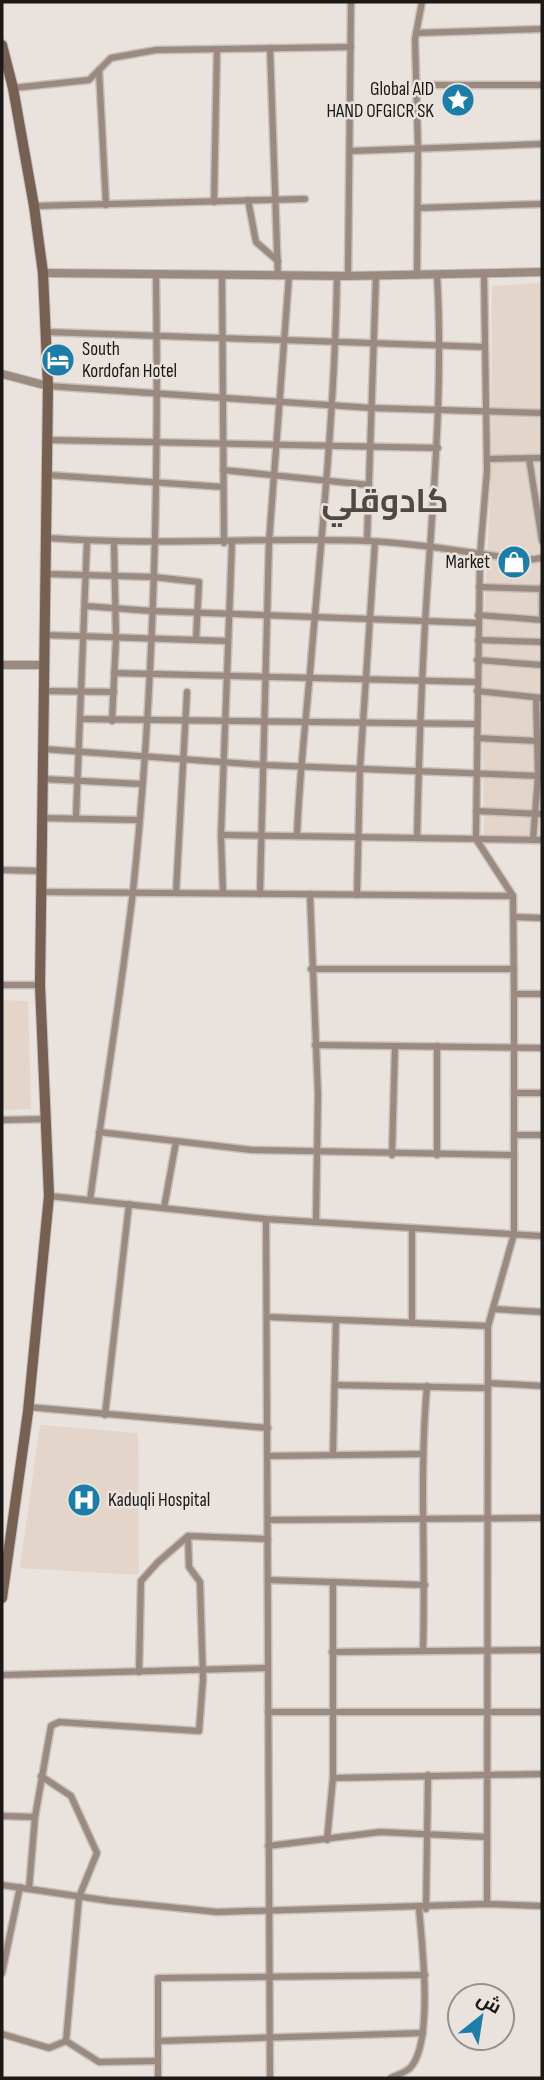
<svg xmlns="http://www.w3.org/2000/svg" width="544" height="2080" font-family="'Sofia Sans Condensed',Cairo,sans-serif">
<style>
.built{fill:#e4d5cb}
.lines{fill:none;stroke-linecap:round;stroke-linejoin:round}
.minor-casing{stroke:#c5beb9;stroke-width:9}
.tertiary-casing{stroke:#c5beb9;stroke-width:10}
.secondary-casing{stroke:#c5beb9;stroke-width:12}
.minor{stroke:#9a8a80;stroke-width:6}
.tertiary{stroke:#9a8a80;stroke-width:8}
.secondary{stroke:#766052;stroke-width:10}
.labels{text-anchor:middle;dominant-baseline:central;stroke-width:5;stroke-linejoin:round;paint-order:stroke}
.poi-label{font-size:19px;fill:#1b1816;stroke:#eae2dd;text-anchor:end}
.town-label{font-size:33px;font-weight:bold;fill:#4f4944;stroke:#eae2dd}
</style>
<rect width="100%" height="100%" fill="#eae2dd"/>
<g class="built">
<path d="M542,283V845L484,844L482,654L491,482L492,286Z"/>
<path d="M2,1000L28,1001L31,1109L2,1110Z"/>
<path d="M40,1425L138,1433L139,1575L20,1568Z"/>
</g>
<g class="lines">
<defs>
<g id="minor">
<path d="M416,33L542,29"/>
<path d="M270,48L278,276"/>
<path d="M99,70L106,205"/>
<path d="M417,85H542"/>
<path d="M13,88L89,80L111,58L156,50L351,47"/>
<path d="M351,151L542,144"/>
<path d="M248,200L256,242L278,261"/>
<path d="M214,202L217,49"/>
<path d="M34,206L305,199"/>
<path d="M418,208L542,204"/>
<path d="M484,273L487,471L480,555L476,839L513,896L514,994V1234L488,1326L487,1904"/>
<path d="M222,275L224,543"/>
<path d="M417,275L418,148L415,39L422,2"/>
<path d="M348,276L351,2"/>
<path d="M46,332L485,347"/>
<path d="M48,386L372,408L542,413"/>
<path d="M48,440L438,448"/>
<path d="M529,458L542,541"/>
<path d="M487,459L542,458"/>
<path d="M223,470L369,485"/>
<path d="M48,475L223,487"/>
<path d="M48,538C155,546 261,537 368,541C421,543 474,554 527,560L542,558"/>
<path d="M367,541L376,276"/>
<path d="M479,587L542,589"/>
<path d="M85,606L152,611L478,623"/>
<path d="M478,615L542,620"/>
<path d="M542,620V587"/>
<path d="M45,635L196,640L199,582L154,577L47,574"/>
<path d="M196,640L227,641"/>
<path d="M478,640L542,642"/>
<path d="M477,660L542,665"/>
<path d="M114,673L477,682"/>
<path d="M43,691L114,692"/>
<path d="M477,691L542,698"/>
<path d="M80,719L477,724"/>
<path d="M112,721L116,639L114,542"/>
<path d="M477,738L537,741"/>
<path d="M43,749L263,765L542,776"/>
<path d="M43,779L142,784"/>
<path d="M476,811L542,814"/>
<path d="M76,817L87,541"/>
<path d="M42,818L139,820"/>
<path d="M221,835L542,840"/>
<path d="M297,836C299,781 305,728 310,673C321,541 335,408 337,276"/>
<path d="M417,838C419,751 422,664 428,577C435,475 443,376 437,274"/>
<path d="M533,840L538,776L536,698"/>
<path d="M2,870L42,871"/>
<path d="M42,892L513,896"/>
<path d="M176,893L187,692"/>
<path d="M223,893L221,835L232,542"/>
<path d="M260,894L269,542L289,276"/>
<path d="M310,894L318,1094L316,1222"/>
<path d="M357,895L360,768L375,542"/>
<path d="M514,917L542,918"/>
<path d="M311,969H514"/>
<path d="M2,985H40"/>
<path d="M514,994H542"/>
<path d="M315,1045L542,1048"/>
<path d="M514,1093H542"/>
<path d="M2,1120L47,1119"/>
<path d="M99,1132L252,1150L514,1155"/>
<path d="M514,1135H542"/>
<path d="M392,1155L395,1046"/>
<path d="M437,1155V1046"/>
<path d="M49,1196L266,1219L542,1236"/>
<path d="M90,1200C104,1097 121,994 133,891C155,686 159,479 156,274"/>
<path d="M164,1208L176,1142"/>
<path d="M266,1219L270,2078"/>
<path d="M493,1309L542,1312"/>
<path d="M268,1317L488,1326"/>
<path d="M412,1323V1228"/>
<path d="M488,1383L542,1386"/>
<path d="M335,1385L488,1388"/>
<path d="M28,1407L268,1428"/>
<path d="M105,1415L129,1204"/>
<path d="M333,1454L336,1320"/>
<path d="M268,1456L421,1454"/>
<path d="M268,1520L542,1518"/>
<path d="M268,1580L425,1585"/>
<path d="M423,1651C426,1562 419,1475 427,1386"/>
<path d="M332,1652L542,1650"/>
<path d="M139,1672L141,1581L158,1562L188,1536L268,1539"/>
<path d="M2,1675L268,1668"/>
<path d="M268,1712H542"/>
<path d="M41,1776L71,1796L97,1853L79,1897L66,2041"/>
<path d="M333,1778L542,1774"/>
<path d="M2,1816L35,1817L51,1726L59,1722L199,1731L203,1680L200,1582L189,1567L188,1536"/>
<path d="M327,1840L333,1778V1582"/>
<path d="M268,1846L380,1832L486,1837"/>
<path d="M2,1885L110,1901L217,1912L487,1904L542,1906"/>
<path d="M29,1889L35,1817"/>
<path d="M426,1909L428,1775"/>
<path d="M2,1973L20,1887"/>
<path d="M2,2034L49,2048L66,2041L99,2062L158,2061"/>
<path d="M158,2041L423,2033"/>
<path d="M158,2078V1978L425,1975"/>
<path d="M391,2078C397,2075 406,2072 410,2068C434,2043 422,1943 419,1909"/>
</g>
<g id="tertiary">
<path d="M43,273L348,276L542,272"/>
<path d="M2,374L48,386"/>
<path d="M2,665H43"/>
</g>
<path id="secondary" d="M2,45L13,88L34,206L43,273L48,386L40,985L49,1196L28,1412L2,1598"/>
</defs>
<use href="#minor" class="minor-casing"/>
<use href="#tertiary" class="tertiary-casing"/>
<use href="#secondary" class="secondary-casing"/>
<use href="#minor" class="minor"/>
<use href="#tertiary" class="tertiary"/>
<use href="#secondary" class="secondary"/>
</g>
<defs>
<symbol id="sight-disc" viewBox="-11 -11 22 22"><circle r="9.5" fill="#1d7da9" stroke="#eae2dd"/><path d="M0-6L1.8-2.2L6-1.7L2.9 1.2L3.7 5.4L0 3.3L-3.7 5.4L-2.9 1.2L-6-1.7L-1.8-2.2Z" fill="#fff"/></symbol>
<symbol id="hotel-disc" viewBox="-11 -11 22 22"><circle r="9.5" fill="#1d7da9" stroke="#eae2dd"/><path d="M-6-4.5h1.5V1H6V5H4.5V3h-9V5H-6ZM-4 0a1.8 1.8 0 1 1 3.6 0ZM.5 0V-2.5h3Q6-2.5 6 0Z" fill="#fff"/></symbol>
<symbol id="shop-disc" viewBox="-11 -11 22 22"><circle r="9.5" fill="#1d7da9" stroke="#eae2dd"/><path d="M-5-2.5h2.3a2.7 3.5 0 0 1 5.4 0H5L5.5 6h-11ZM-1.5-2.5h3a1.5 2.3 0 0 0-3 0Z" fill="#fff"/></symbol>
<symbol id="hospital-disc" viewBox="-11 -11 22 22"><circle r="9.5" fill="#1d7da9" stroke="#eae2dd"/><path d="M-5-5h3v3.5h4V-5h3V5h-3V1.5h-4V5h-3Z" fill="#fff"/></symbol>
</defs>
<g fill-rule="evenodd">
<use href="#sight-disc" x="439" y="81" width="38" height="38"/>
<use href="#hotel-disc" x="39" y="341" width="38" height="38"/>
<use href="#shop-disc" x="495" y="543" width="38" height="38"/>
<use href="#hospital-disc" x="65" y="1481" width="38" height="38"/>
</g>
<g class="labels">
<g class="poi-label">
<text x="434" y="89">Global AID<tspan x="434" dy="22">HAND OFGICR SK</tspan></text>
<text x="82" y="349" text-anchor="start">South<tspan x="82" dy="22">Kordofan Hotel</tspan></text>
<text x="490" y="562">Market</text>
<text x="108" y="1500" text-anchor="start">Kaduqli Hospital</text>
</g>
<g class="town-label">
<text x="385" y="502">كادوقلي</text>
</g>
</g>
<rect width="544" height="2080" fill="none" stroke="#1b1816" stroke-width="7"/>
<g transform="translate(481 2017) rotate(30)"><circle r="33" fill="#eae2dd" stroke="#97918d" stroke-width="2"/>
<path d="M0-5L12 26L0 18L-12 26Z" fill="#1d7da9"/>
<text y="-10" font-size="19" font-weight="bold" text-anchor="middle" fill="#1b1816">ش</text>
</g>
</svg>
